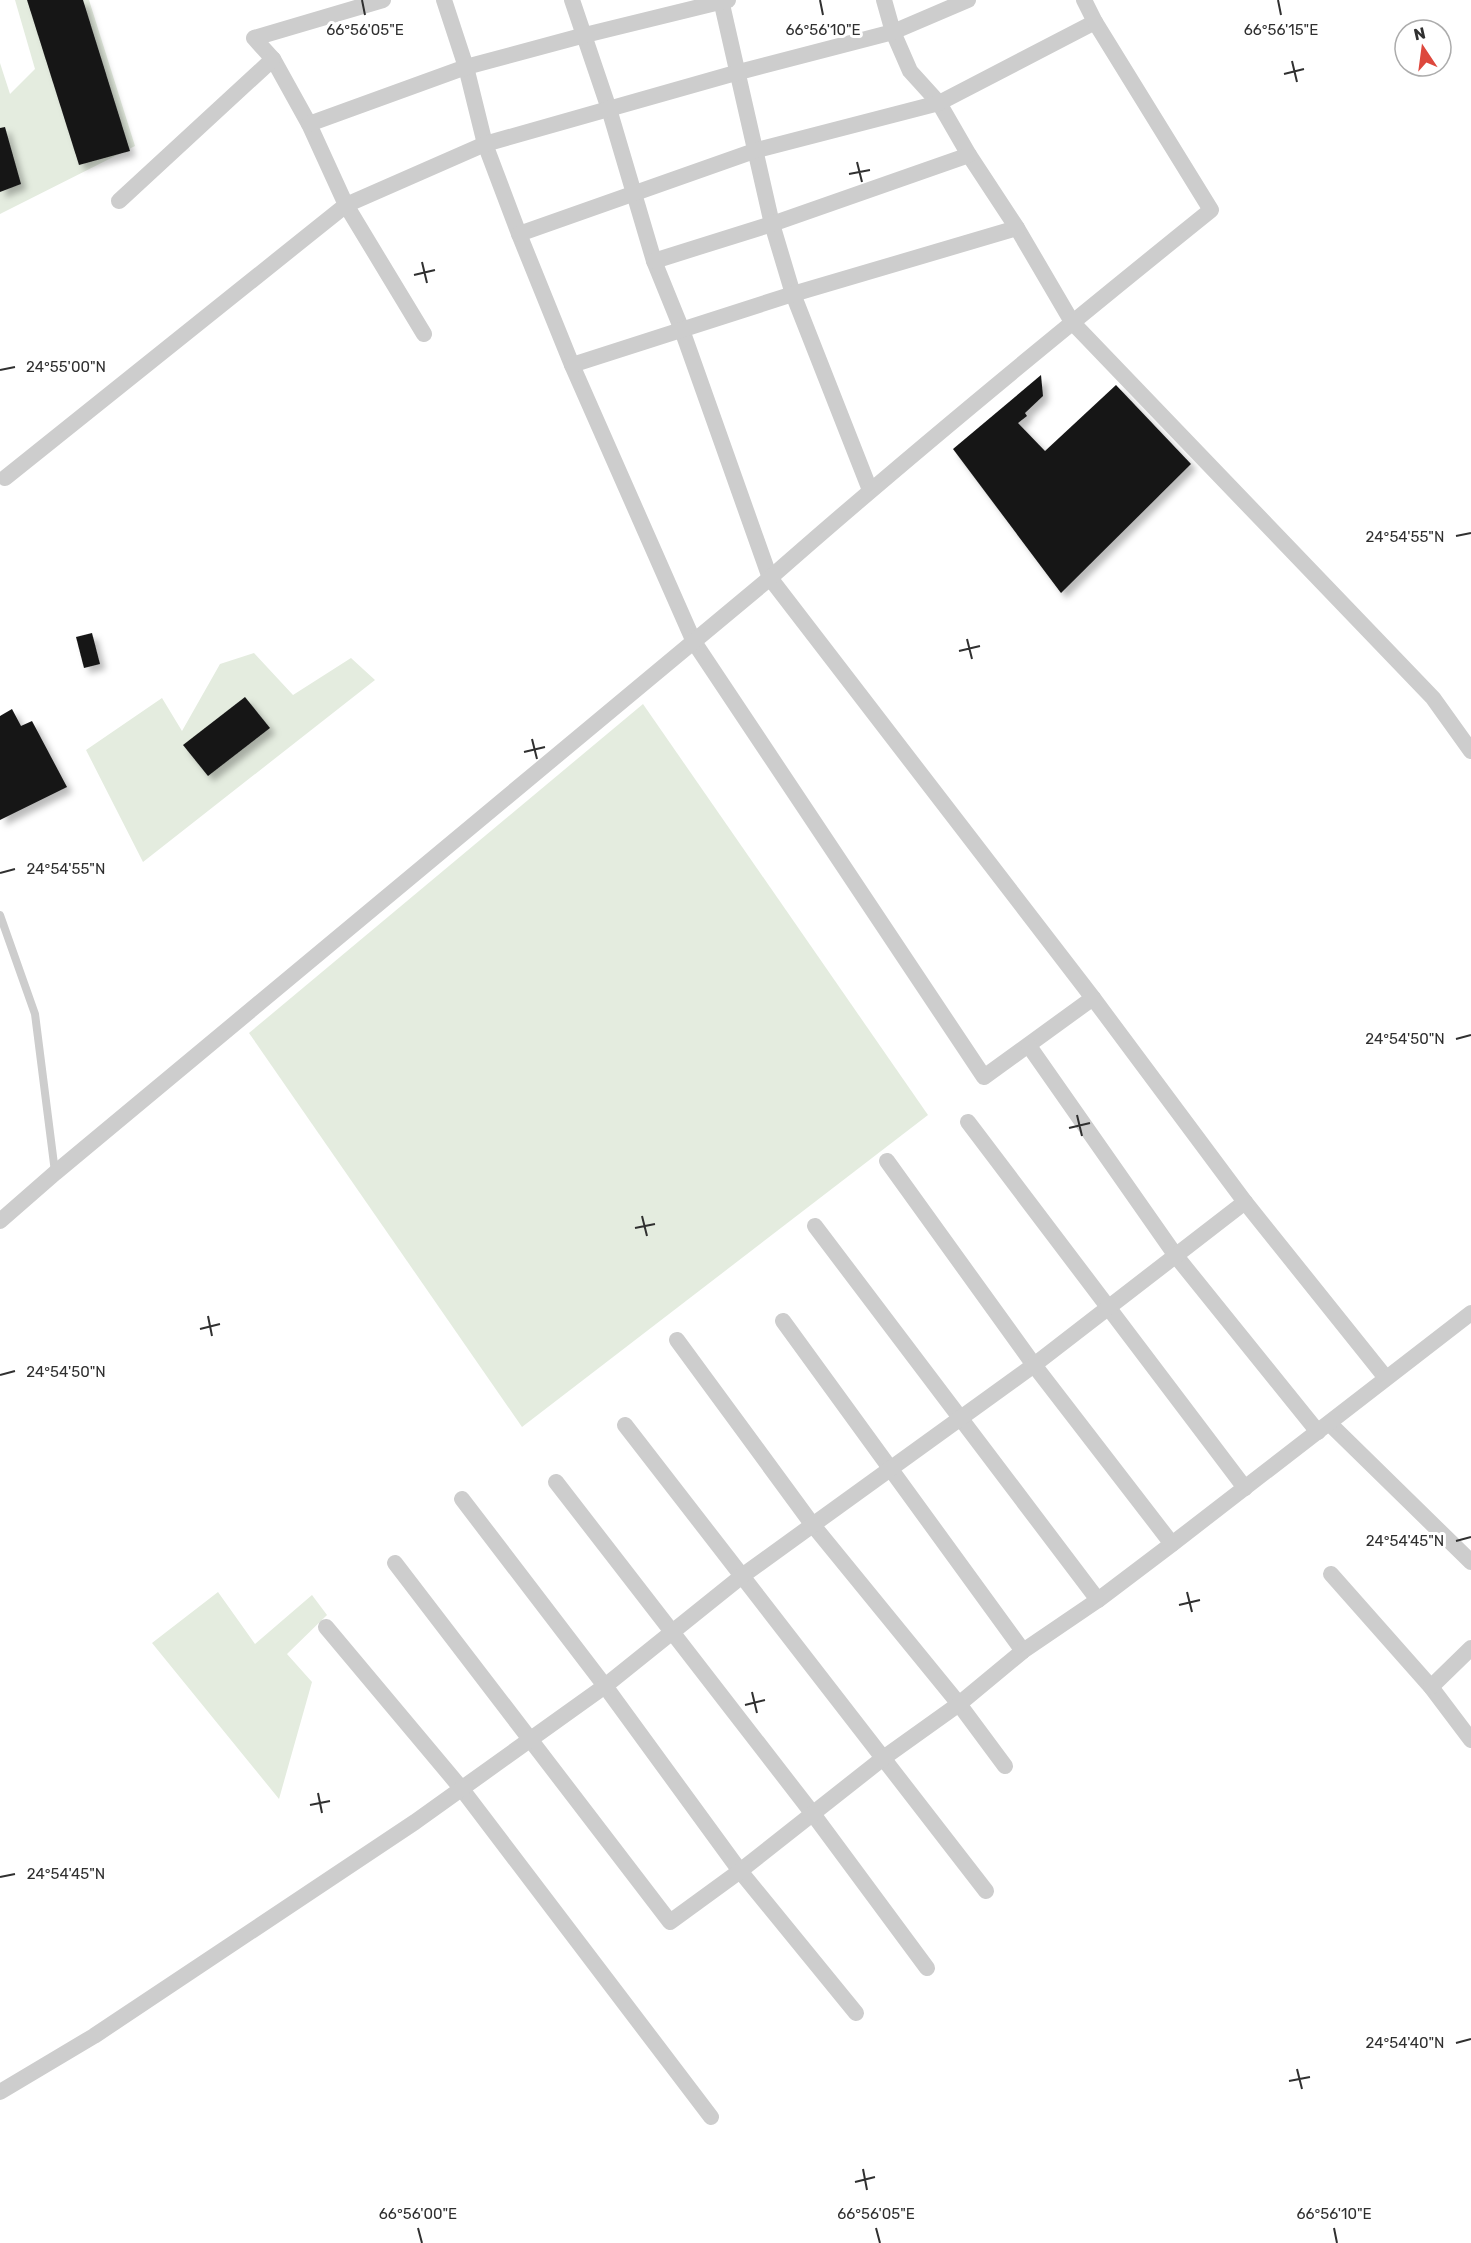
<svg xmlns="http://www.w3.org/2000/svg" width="1471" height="2243" font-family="Rubik,sans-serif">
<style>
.green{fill:#e4ecdf}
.building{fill:#171717;filter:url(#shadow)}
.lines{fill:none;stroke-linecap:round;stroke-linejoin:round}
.service{stroke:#cdcdcd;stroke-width:8}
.minor{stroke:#cdcdcd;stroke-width:16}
.ticks{fill:none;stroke:#303030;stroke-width:2}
.ticks-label{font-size:15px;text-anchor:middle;fill:#303030;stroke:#fff;stroke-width:6;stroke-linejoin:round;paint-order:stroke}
</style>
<defs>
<filter id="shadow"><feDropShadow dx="5.5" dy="5.5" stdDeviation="3" flood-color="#0004"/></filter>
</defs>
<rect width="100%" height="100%" fill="#fff"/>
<g class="green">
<path d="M15,0H89L135,146L0,214V63L10,94L35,69Z"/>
<path d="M254,653L293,695L351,658L375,680L143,862L86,750L162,698L182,731L220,664Z"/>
<path d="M643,704L928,1115L522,1427L249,1033Z"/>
<path d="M218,1592L255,1644L312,1595L327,1615L287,1654L312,1682L279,1799L152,1643Z"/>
</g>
<g class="building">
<path d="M27,0H83L130,151L79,165Z"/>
<path d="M5,127L21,184L0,192V128Z"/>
<path d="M1041,375L1043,396L1025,413L1027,416L1018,423L1045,451L1116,385L1191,464L1061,593L953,449Z"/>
<path d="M92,633L100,664L84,668L76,637Z"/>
<path d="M245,697L270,728L208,776L183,745Z"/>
<path d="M12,709L21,726L32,721L67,787L0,820V716Z"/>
</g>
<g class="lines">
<path class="service" d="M0,915L35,1014L55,1172"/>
<g class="minor">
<path d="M383,0L254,38L273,59L309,124L346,205L424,334"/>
<path d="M444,0L466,67L485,144L519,234L572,365L694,642L984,1077L1093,998"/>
<path d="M572,0L609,109L654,261L682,330L770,578L1093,998L1245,1202L1386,1378"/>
<path d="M721,0L772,224L793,294L870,490"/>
<path d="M884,0L893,32L910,71L939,103L969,155L1017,228L1072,322L1433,698L1471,751"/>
<path d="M309,124L466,67L585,35L728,0"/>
<path d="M119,201L273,59"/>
<path d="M519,234L757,150L939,103L1095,22"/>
<path d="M654,261L772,224L969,155"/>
<path d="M572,365L793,294L1017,228"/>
<path d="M5,478L346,205L485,144L739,72L893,32L968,0"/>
<path d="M1029,1046L1176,1256L1318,1432"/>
<path d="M968,1122L1245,1488"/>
<path d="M887,1161L1034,1365L1172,1544"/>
<path d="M0,1221L55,1173L770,578C914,451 1062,330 1211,210L1095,22L1084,0"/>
<path d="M815,1226L1098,1600"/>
<path d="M783,1321L1023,1651"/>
<path d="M677,1340L812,1524L959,1704L1005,1766"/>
<path d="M1330,1424L1471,1562"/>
<path d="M625,1425L986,1891"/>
<path d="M556,1482L813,1814L927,1968"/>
<path d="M462,1499L605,1686L740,1871L856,2013"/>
<path d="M395,1563L670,1922L740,1871L882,1759L959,1704L1023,1651L1098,1600L1172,1544L1471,1313"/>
<path d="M1331,1574L1431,1687L1471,1740"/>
<path d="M326,1627L461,1788L711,2117"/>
<path d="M1431,1687L1471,1648"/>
<path d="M0,2092L94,2036L415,1822L605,1686L742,1576L1034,1365L1245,1202"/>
</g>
</g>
<path class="ticks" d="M362,0L365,15M820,0L823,15M1278,0L1281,15M1292,61L1297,82M1284,74L1304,69M857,162L862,182M849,174L870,170M422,262L427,283M414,275L435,270M0,370L15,367M1456,536L1471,533M967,639L972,659M959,651L980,646M532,739L537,759M524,752L545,747M0,873L15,869M1456,1039L1471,1035M1077,1115L1082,1136M1069,1128L1090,1123M642,1216L647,1236M635,1228L655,1224M208,1316L212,1336M200,1329L220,1324M0,1375L15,1371M1456,1541L1471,1537M1187,1592L1192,1612M1179,1605L1200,1600M752,1692L757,1713M745,1705L765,1700M318,1793L322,1813M310,1805L330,1801M0,1877L15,1874M1456,2043L1471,2039M1297,2069L1302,2089M1289,2081L1310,2077M863,2169L867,2190M855,2182L875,2177M418,2228L422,2243M876,2228L880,2243M1334,2228L1337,2243"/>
<g class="ticks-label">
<text x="365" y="35">66°56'05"E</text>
<text x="823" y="35">66°56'10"E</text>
<text x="1281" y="35">66°56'15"E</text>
<text x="66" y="372">24°55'00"N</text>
<text x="1405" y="542">24°54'55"N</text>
<text x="66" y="874">24°54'55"N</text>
<text x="1405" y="1044">24°54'50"N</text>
<text x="66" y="1377">24°54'50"N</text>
<text x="1405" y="1546">24°54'45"N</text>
<text x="66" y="1879">24°54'45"N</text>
<text x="1405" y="2048">24°54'40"N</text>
<text x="418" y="2219">66°56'00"E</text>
<text x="876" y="2219">66°56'05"E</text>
<text x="1334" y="2219">66°56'10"E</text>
</g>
<g transform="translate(1423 48) rotate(347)"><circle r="28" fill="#ffffff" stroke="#acacac" stroke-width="1.5"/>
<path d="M0-4.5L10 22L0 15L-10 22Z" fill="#dd483d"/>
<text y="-9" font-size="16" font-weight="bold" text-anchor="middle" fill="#303030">N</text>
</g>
</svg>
